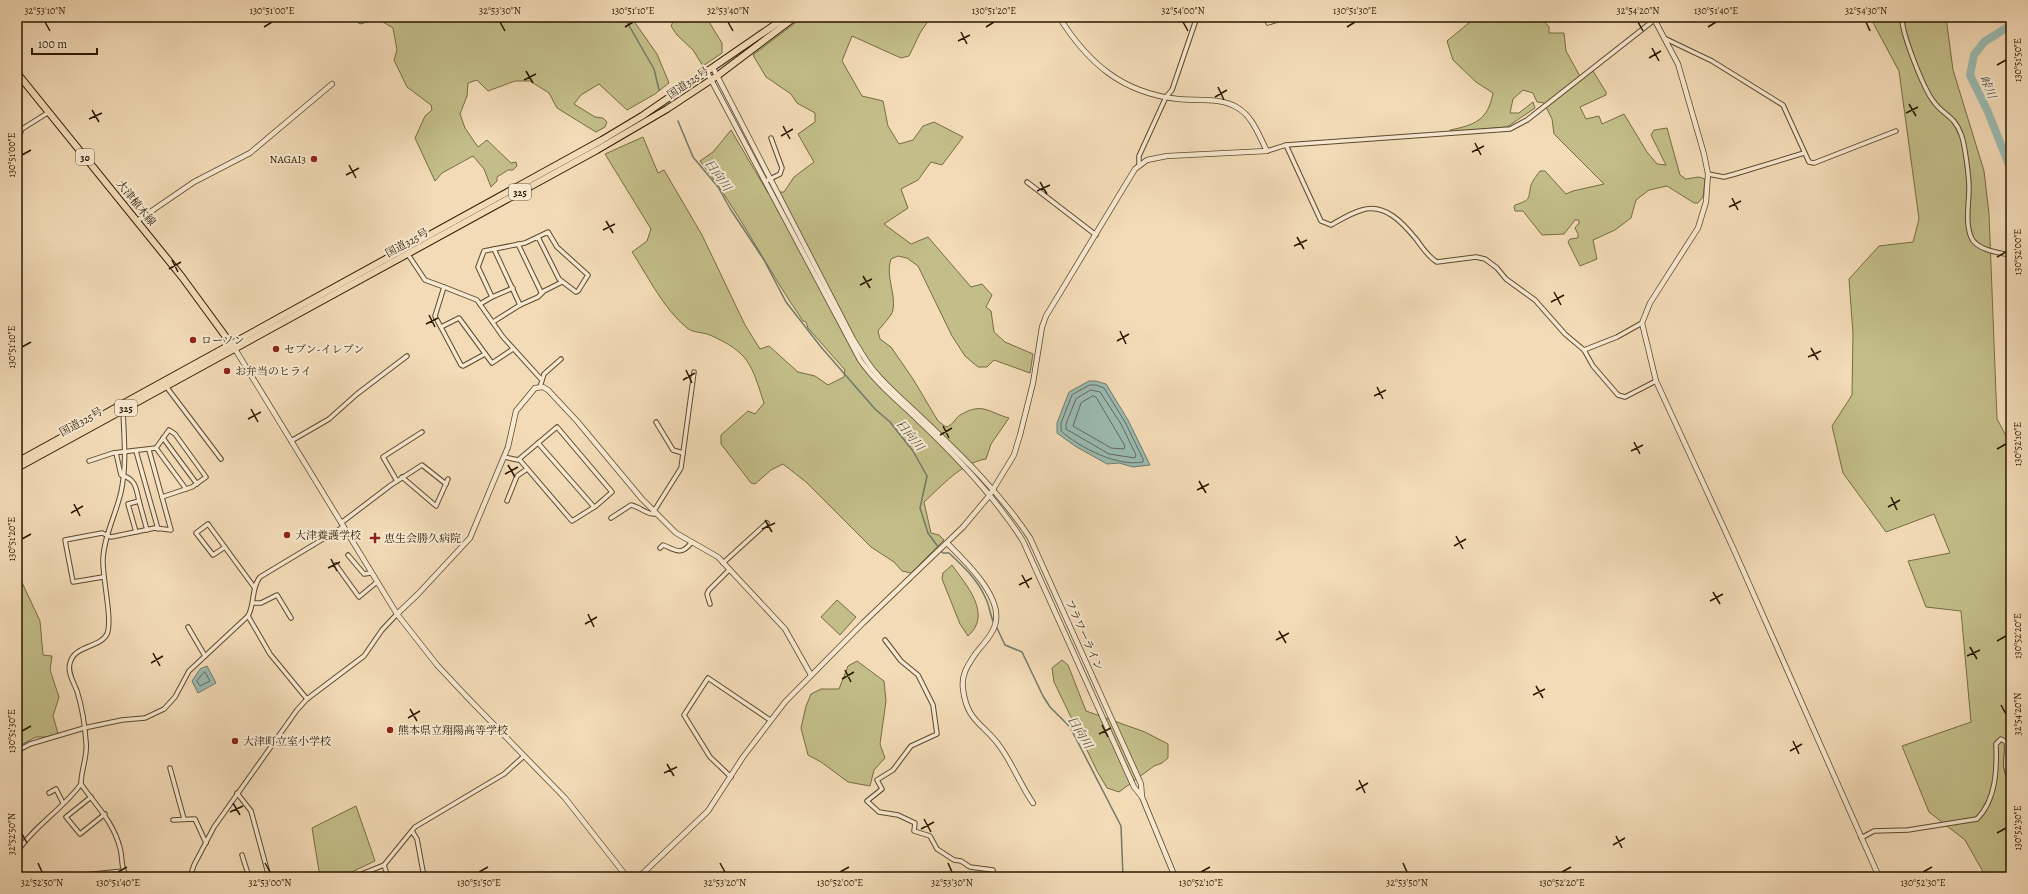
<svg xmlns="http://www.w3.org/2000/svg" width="2028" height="894" font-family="Alegreya,'Noto Serif JP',serif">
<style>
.green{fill:#c3be89;stroke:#766b45}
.water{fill:#9bbbb2;stroke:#6e7a6b}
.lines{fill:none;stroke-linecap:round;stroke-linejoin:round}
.shore{stroke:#626a5a;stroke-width:1}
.stream{stroke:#6e7a6b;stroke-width:1.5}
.river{stroke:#9bbbb2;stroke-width:8}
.minor-casing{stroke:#5c492e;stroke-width:5.5}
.tertiary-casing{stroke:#5c492e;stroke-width:6}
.primary-casing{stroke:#2a1801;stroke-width:8}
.trunk-casing{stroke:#2a1801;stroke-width:8}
.minor{stroke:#f7e8d0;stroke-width:3.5}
.tertiary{stroke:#f7e8d0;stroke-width:4.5}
.primary{stroke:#f3dbb7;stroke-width:6}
.trunk{stroke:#f3dbb7;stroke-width:6}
.ticks{fill:none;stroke:#2a1801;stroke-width:1.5}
.poi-dot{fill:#8f2418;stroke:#f7e8d0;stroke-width:1.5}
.labels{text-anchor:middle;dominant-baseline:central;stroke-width:4;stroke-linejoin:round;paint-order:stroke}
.shield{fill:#f7e8d0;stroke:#68563f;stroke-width:1}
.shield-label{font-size:10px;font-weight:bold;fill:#2a1801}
.street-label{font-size:11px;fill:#2a1801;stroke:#f7e8d0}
.poi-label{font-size:11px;fill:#2a1801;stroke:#f7e8d0;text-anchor:start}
.water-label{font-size:12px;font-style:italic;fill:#52513f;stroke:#f7e8d0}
.neatline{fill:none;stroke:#2a1801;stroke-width:1.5}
.ticks-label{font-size:10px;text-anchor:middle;fill:#2a1801}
</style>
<rect width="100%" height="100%" fill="#f3dbb7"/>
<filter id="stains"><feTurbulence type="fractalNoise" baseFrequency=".005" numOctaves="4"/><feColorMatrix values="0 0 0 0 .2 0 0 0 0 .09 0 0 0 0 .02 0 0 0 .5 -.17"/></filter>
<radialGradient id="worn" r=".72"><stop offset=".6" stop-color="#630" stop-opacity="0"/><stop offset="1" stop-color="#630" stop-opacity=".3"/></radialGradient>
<g class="green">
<path d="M350,17H631L657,54L669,83L655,94L627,110L599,84L581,95L574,104L595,117L603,118L607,122L605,127L596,132L557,108L549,93L530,81H515L488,91L477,80L468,83L467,96L460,114L465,128L478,147L487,140L511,163L516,162L517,166L513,170H508L497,177V181L491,187L484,169L473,156L442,173L435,181L415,138L425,116L432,110L431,105L407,87L394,60L397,50L393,28L378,19L360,24Z"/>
<path d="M675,17H706L722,43V53L703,66L693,50L677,35L671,26Z"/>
<path d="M803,17H931L920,33L909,56L901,58L852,36L842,61L862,96L883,101L888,126L899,144L913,140L923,126L934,122L963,137L942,165L931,162L918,180L901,189L908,208L884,224L911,244L928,237L971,287L982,284L992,295L986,307L991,311L994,332L1005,342L1033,354L1030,373L994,360L987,367H978L965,356L952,336L918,266L907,258L898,256L891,259C885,275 896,293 893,310C892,316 882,325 878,331L880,339L891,347L913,379L938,421L946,427C954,425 955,417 962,414C983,402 990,413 1009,418L991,444L986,459C961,463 942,486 924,502L931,533L939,535L944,540L911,573L902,571L894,562L871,547L806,482L783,464L771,470L755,484L751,483L721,444V435L748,411L755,414L764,403C751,364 750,353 710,335C703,332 693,333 687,328C663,308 649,278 632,252L647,241L651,229L605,154L643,137L658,173L664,170L702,235L745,325L760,349L769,346L798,372L815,376L828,385L844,377L845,370L808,328L806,322L803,321C767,269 739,211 700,161L713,152L731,130L768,193L784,192L794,177L814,162L798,134L815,122V113L797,103L791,94L766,77L753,55Z"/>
<path d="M1476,17L1484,19L1501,17H1544L1543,20L1549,27V33H1564L1566,51L1581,78L1593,71L1606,92V95L1580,107L1586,119L1599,116L1602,124L1624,114L1647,152L1657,164L1666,165L1651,135L1654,130L1667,128L1680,175L1686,179L1699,177L1705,179L1703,197L1698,203H1694L1667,186L1649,190L1636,200L1631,218L1615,230L1593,240L1597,259L1580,266L1568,242L1570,239L1578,238V234L1575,228L1579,223V220H1575L1564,234L1542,235L1523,211H1515L1514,207L1515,205C1531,200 1528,199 1531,185C1533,180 1537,175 1540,171H1545L1566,194L1573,191L1604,184L1554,134L1552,119L1544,103L1537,102L1533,93L1523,90L1513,99L1510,113H1519L1533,102L1535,108L1507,127L1450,132V130C1475,125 1488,120 1493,93L1476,82L1453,60L1447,41Z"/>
<path d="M1870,17H1946L1953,70L1984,171L1989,214L1997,419L2011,445V877H1986L1965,840L1929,812L1902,746L1971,722L1961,611L1926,607L1908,561L1950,553L1934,514L1886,532L1843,473L1832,426L1852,395L1853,334L1849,279L1879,246L1913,242L1919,219L1899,71Z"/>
<path d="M952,565C966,585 993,614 968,636L960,624L942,579L943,573Z"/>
<path d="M17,576H19L40,621L43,655L52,656L50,670L59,697L53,716L59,737H36L17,747Z"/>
<path d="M837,600L856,617L840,635L821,617Z"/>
<path d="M1062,660L1068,665L1086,711L1145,732L1168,744V758L1162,763L1154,766L1119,792L1107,788L1097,771L1054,682L1052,668Z"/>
<path d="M857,661L884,681L886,701L880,744L885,758L874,770L870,786L848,782L821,762L808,755L801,728L806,706L811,694L821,689H839L848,666Z"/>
<path d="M356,806L375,861L341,877H320L312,828Z"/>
</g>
<g class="water">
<path d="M1089,381H1096L1106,384L1128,420L1150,465L1133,467L1119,463L1107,464L1075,446L1057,433V423L1069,392Z"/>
<path d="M207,666L216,683L198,693L192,681L200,669Z"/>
</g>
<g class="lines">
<g class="shore">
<path d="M1090,385H1096L1104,388L1125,422L1143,459V462C1118,467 1080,448 1061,431V423L1072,395Z"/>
<path d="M1091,390L1100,392L1121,424L1136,455L1135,458L1109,454L1066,429V424L1076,399Z"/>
<path d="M1093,396L1096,397L1125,446L1124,449L1111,448L1073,426L1081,403Z"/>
<path d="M205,672L210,681L200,686L197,681Z"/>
</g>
<g class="stream">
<path d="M624,17L654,69L659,90"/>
<path d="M678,121L693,157L718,187L731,210L764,260L786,302L821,347L875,409L890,422L913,451L927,476L920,508L928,533L939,548"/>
<path d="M941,551L943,553H949C964,567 978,580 986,599C990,607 990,616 994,623"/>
<path d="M996,626L1005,645L1022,652L1043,696L1050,707L1070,727L1121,826L1123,877"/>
</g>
<path class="river" d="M2011,25L1984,42L1974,55L1970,75L1988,112L2011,170"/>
<defs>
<g id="minor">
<path d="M1266,17L1268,23L1286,17"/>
<path d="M1902,17C1901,32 1924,90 1934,102C1943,115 1954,115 1961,134C1965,144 1969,177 1969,188C1969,204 1965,222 1971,237C1976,250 1999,253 2011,255"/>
<path d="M1666,39L1712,61L1783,105L1809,162L1814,163L1896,131"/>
<path d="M17,140L22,129L49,112"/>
<path d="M1286,145L1321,221L1331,225C1340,220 1351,213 1362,210C1385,203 1403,223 1416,239C1422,247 1428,257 1437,262L1476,257L1485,259L1497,268L1506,279L1535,300L1565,334L1584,350L1593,366L1618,395L1625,397L1656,381"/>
<path d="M1267,151L1286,145L1510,129L1527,120L1658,17"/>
<path d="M1139,164V156L1166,97L1172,90L1197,17"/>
<path d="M1708,174L1724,177L1735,174L1804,153"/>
<path d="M766,181L780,174L782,168L771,138"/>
<path d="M1027,182L1096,235"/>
<path d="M518,244L541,292"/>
<path d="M494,249L520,305"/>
<path d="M407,253L425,280L444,287"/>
<path d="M492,297L513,288"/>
<path d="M480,304L492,297L478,267L484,251L525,243L548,232L557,247L588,275L578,291L576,292L559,279L538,237"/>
<path d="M493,322L520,305L538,297L544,291L562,282"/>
<path d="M441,327L459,318L492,363L513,349"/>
<path d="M1584,350L1617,337L1642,323"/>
<path d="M485,354L463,366L461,365L435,316L444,287L477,300L503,337L541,379"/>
<path d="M165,385L221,459"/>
<path d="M540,387L544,374L561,359"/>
<path d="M123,410C124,438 127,464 121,492C116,514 104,536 103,559C102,577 113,620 107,634C100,648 74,645 70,663C67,672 74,683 77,691C82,707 85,726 86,742C88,756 81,769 81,784C96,806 113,821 120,848C123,858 120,869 128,877"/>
<path d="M656,422L673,450L683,453"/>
<path d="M163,438L197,484"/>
<path d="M291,441L329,419L357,394L407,356"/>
<path d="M538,443L594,507"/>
<path d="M156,448L186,489"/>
<path d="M136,451L158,529"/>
<path d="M116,453L121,475C136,479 136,488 139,501L128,504L136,532"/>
<path d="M504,457L518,460L557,427L612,492L596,506L572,521L519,459"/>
<path d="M89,461L113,453L156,448L169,430L175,434L206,477L192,487L162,497"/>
<path d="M402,477L436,506L448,479"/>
<path d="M397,481L383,457L422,432"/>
<path d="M139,501L147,530"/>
<path d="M507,501L517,476L527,469"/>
<path d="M654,511L681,468L694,372"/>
<path d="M611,518L631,505C641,507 646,515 656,514"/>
<path d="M341,523L391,485L422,465L446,484"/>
<path d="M225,547L213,555L196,533L208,524L254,587"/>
<path d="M660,548L663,545C676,550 681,556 691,543"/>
<path d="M348,555L364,574L371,573"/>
<path d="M723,563L767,523"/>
<path d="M336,565L359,597L377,582"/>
<path d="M103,577L73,582L65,540L102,533L111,537L155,528L171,530L149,450"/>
<path d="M253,603H261L277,595L291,618"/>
<path d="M710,604L707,594L709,590L729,570"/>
<path d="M248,616L270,654L307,699"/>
<path d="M188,627L205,656"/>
<path d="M885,640L901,661L918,675L933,705L937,734L911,746L893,770L877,780L882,789L867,801L879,812L898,815L915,823L914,831L930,836L937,849L954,860L961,861L970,867L993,870V877"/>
<path d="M17,751L30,744L84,728L122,720L145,718L164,709L175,697L189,671L248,616C255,604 251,588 260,577L343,527"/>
<path d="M170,768L184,819"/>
<path d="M731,777L710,757L684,715L708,678L770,720"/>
<path d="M49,793L56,789L63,803"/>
<path d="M237,793L251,811L269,877"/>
<path d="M91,797L66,817L80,834L105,814"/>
<path d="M173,820L195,819L206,843"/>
<path d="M412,831L417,839L424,877"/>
<path d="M1861,838L1874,831L1908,830L1977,819C1996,800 1997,770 1996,744L2001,739L2006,742C2009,756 2001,764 2011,782"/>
<path d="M17,852C34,826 63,809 81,784"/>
<path d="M242,855L249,877"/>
<path d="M384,865L388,877"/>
<path d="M65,877L123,871"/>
<path d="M190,877L194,865L214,827L297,710L307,699L364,656L382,630L397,614"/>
<path d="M354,877L384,865L415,827L504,774L524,756"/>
</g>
<g id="tertiary">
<path d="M1653,17L1678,64L1704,154L1708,174L1706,202L1698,228L1650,303L1642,323L1656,381L1734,550L1879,877"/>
<path d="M713,68L853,339C860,350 866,362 875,372C890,390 908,404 925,421C963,457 1001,494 1030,538L1141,784L1142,797"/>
<path d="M707,72L860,360C876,383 897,400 917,419C954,454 996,498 1023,541L1134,787L1142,797L1175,877"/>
<path d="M137,221L194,182L250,153L332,84"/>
<path d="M235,349L397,614L437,665L468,698L565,798L627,877"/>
<path d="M947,543C963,559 1000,594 996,620C995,632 984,643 976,653C968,665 961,674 963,689C967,723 985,724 1001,748C1013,765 1021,786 1033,803"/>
<path d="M397,614L418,594L470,538L508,447L516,411L535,388L543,387L548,390L577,421L642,499L676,533L718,557L785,629L811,675"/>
<path d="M639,877L708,811L743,757L785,702L863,623L963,527L989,496L1014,455L1020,435L1033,383L1042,327L1046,316L1135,169L1147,160L1167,156L1267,151C1259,136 1253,117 1238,108C1221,97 1198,101 1178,99C1122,93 1088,63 1059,17"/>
</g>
<path id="primary" d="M17,73L182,277L234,348"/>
<g id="trunk">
<path d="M17,462L602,140L642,116L786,17"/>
<path d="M17,468L597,150L667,109L717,76L795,17"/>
</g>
</defs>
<use href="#minor" class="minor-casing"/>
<use href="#tertiary" class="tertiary-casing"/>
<use href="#primary" class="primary-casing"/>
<use href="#trunk" class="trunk-casing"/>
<use href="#minor" class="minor"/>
<use href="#tertiary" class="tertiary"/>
<use href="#primary" class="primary"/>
<use href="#trunk" class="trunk"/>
</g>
<path class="ticks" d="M45,22L50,31M500,22L505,31M728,22L733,31M1183,22L1188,31M1638,22L1643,31M1866,22L1870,31M264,27L272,22M625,27L633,22M986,27L994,22M1347,27L1355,22M1708,27L1716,22M961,32L967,44M958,41L970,35M1652,48L1659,61M1649,58L1661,51M1997,65L2006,60M526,71L533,83M524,80L536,74M1218,87L1224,100M1215,97L1227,90M1909,104L1916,116M92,110L99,122M1906,113L1918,107M89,119L102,113M783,126L790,139M781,136L793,129M1475,143L1481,155M1472,152L1484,146M22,155L31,150M349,165L356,178M346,175L359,168M1040,182L1047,194M1037,191L1050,185M1732,198L1738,210M1729,207L1741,201M606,221L613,233M603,230L615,224M1297,237L1304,249M1294,246L1307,240M1997,257L2006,252M172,260L178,272M169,269L181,262M863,276L870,288M860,285L872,279M1554,292L1561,305M1551,302L1564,295M429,315L435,327M426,324L438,318M1120,331L1126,344M1117,341L1129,334M22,347L31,342M1811,348L1818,360M1808,357L1821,351M686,370L692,383M683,380L695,373M1377,387L1383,399M1374,396L1386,390M251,409L258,422M248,419L261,412M943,426L949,438M940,435L952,428M1634,442L1640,454M1997,449L2006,444M1631,451L1643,445M508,465L515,477M505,474L518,467M1199,481L1206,493M1197,490L1209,484M1891,497L1897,510M74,504L80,516M1888,507L1900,500M71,513L83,506M765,520L772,532M762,529L775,523M1456,536L1463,549M22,539L31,534M1454,546L1466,539M331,559L337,571M328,568L340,562M1022,575L1029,588M1019,585L1032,578M1713,592L1720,604M1710,601L1723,594M588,614L594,627M585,624L597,617M1279,631L1286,643M1276,640L1289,633M1997,641L2006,636M1970,647L1977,659M153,653L160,666M1967,656L1980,650M151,663L163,656M845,670L851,682M842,679L854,672M1536,686L1543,698M1533,695L1545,689M2001,705L2006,714M410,709L417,721M408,718L420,711M1102,725L1108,737M22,731L31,726M1099,734L1111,728M1793,741L1799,754M1790,751L1802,744M667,764L674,776M664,773L677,767M1359,780L1365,793M1356,790L1368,783M233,803L240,815M230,812L243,806M924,819L931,832M921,829L934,822M1997,833L2006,828M22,834L27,843M1616,836L1622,848M1613,845L1625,838M38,863L42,872M265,863L270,872M720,863L725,872M948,863L952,872M1403,863L1407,872M118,872L127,867M479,872L488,867M840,872L849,867M1201,872L1210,867M1562,872L1571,867M1923,872L1932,867"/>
<g class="poi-dot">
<circle cx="314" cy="159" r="4"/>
<circle cx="193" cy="340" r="4"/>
<circle cx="276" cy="349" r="4"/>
<circle cx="227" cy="371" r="4"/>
<circle cx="287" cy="535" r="4"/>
<path d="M373 532h4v4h4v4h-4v4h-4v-4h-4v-4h4z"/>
<circle cx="390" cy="730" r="4"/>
<circle cx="235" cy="741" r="4"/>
</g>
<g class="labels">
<g class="shield">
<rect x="76" y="149" width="18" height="16" rx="3"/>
<rect x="509" y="184" width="22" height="16" rx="3"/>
<rect x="115" y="400" width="22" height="16" rx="3"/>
</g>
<g class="shield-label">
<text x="85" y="157">30</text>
<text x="520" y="192">325</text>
<text x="126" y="408">325</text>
</g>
<g class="street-label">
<text transform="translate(688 83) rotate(-34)">国道325号</text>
<text transform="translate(136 203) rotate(51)">大津植木線</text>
<text transform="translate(407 243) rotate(-29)">国道325号</text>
<text transform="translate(81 422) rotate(-29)">国道325号</text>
<text transform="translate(1084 635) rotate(66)">フラワーライン</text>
</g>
<g class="poi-label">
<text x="306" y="159" text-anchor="end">NAGAI3</text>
<text x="201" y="340">ローソン</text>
<text x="284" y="349">セブン-イレブン</text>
<text x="235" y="371">お弁当のヒライ</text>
<text x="295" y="535">大津養護学校</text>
<text x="384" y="538">恵生会勝久病院</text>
<text x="398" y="730">熊本県立翔陽高等学校</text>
<text x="243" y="741">大津町立室小学校</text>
</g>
<g class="water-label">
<text transform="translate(1988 87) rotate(67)">峠川</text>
<text transform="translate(718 175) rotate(54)">日向川</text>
<text transform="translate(910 435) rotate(51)">日向川</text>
<text transform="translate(1080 732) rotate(59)">日向川</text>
</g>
</g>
<rect width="2028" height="894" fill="none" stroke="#f3dbb7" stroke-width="44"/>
<path d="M32 48v6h65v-6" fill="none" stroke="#2a1801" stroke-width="2"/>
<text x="38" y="48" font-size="12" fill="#2a1801" stroke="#f7e8d0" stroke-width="3" paint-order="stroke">100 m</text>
<rect x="22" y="22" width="1984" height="850" class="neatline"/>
<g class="ticks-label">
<text x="45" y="14">32°53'10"N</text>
<text x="272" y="14">130°51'00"E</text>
<text x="500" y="14">32°53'30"N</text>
<text x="633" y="14">130°51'10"E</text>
<text x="728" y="14">32°53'40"N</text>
<text x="994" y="14">130°51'20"E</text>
<text x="1183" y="14">32°54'00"N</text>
<text x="1355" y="14">130°51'30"E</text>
<text x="1638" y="14">32°54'20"N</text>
<text x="1716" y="14">130°51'40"E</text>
<text x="1866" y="14">32°54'30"N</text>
<text transform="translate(2017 60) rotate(-90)" y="4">130°51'50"E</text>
<text transform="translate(11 155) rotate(-90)" y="4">130°51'00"E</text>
<text transform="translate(2017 252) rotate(-90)" y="4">130°52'00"E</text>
<text transform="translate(11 347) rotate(-90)" y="4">130°51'10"E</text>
<text transform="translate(2017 444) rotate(-90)" y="4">130°52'10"E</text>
<text transform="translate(11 539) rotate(-90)" y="4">130°51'20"E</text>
<text transform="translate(2017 636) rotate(-90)" y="4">130°52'20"E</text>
<text transform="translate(2017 714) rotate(-90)" y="4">32°54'20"N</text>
<text transform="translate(11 731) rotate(-90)" y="4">130°51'30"E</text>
<text transform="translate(2017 828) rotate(-90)" y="4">130°52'30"E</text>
<text transform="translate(11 834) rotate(-90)" y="4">32°52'50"N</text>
<text x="42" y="886">32°52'50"N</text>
<text x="118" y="886">130°51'40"E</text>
<text x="270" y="886">32°53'00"N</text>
<text x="479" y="886">130°51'50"E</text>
<text x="725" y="886">32°53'20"N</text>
<text x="840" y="886">130°52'00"E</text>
<text x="952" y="886">32°53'30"N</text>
<text x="1201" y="886">130°52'10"E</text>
<text x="1407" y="886">32°53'50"N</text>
<text x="1562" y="886">130°52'20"E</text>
<text x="1923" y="886">130°52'30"E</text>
</g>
<rect width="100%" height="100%" filter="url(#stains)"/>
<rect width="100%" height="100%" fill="url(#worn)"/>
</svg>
